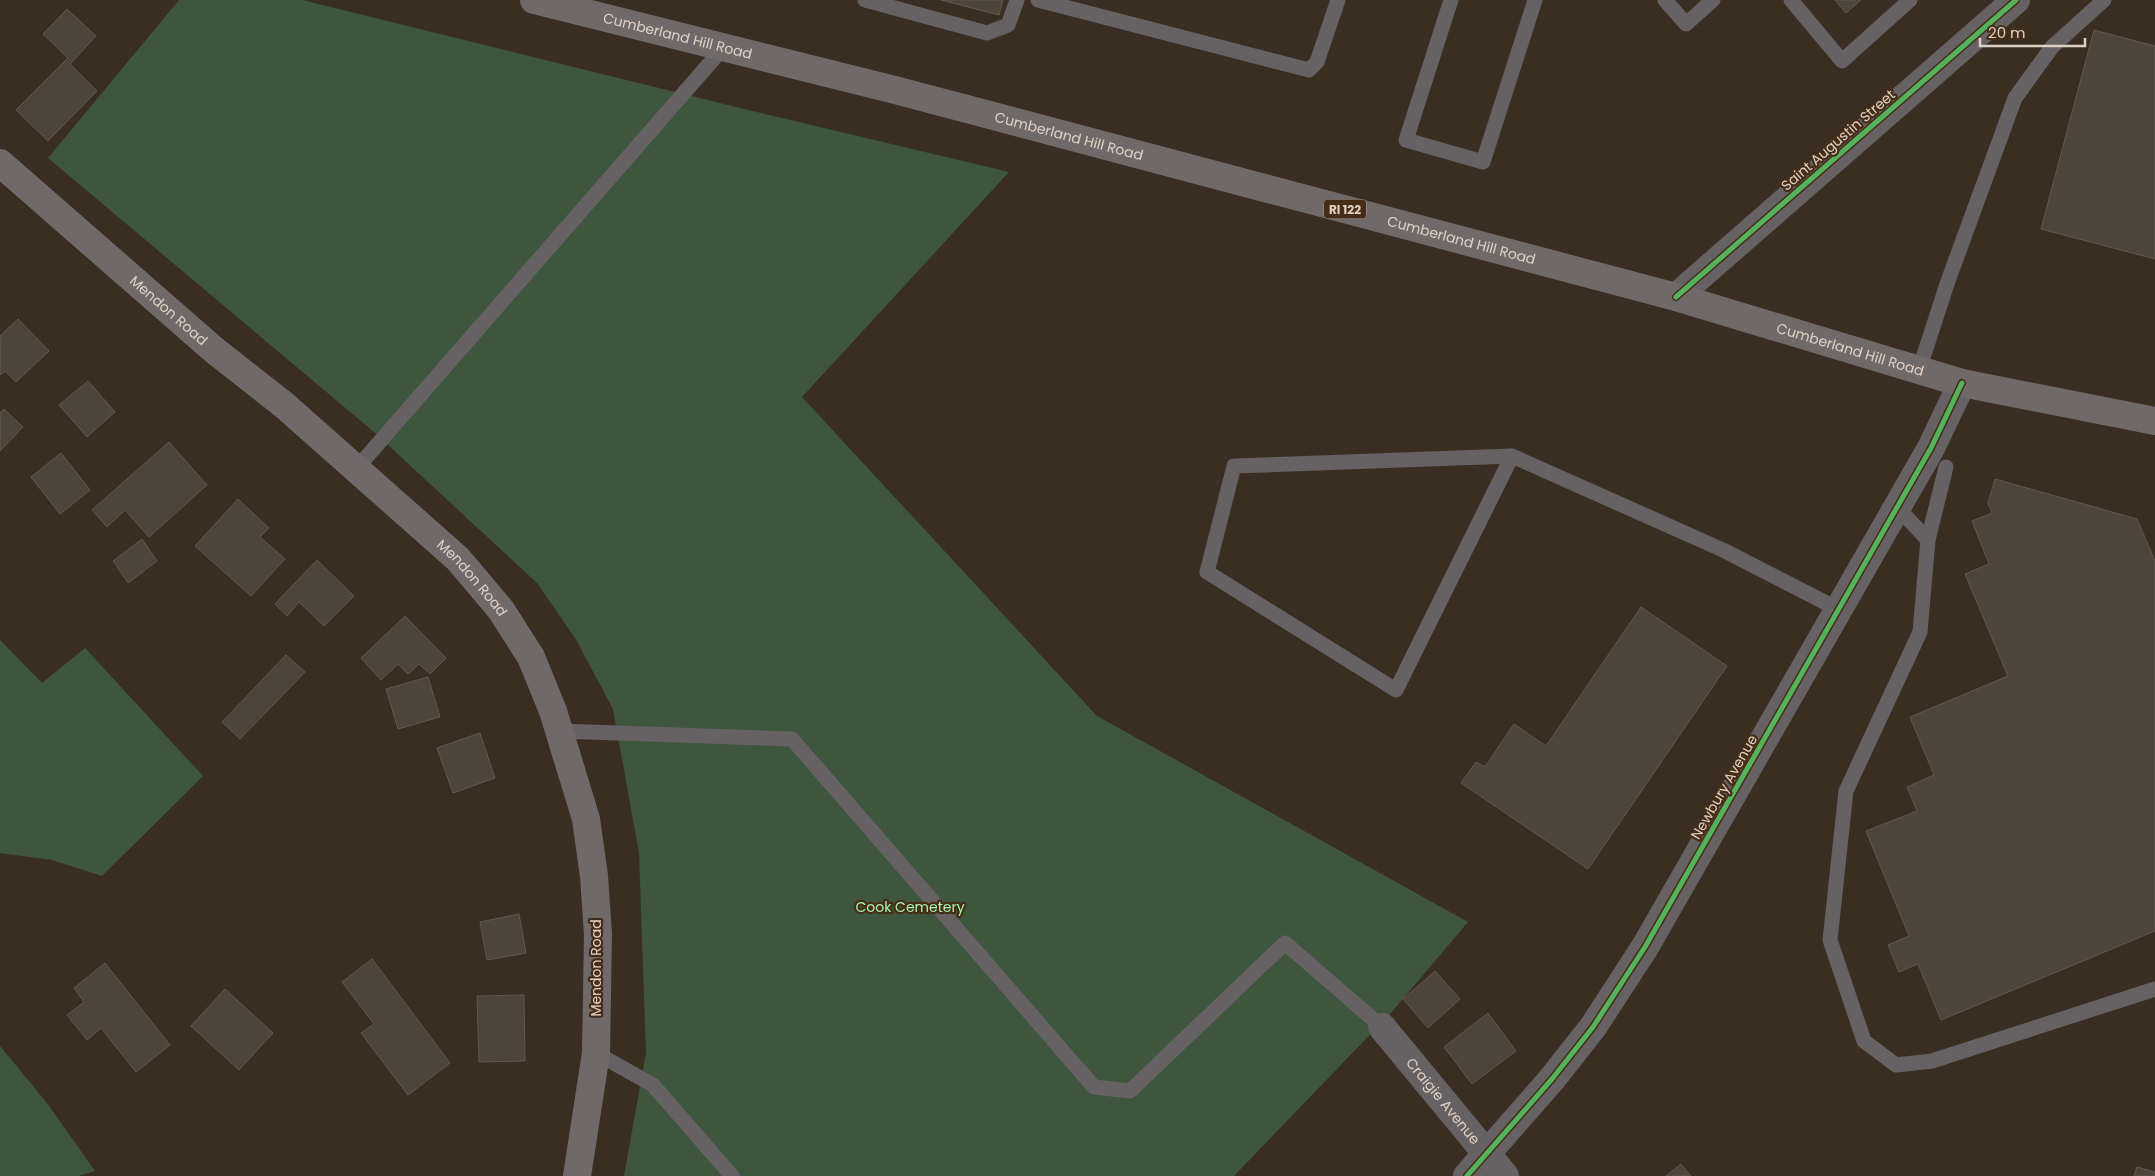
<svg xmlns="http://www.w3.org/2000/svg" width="2155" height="1176" font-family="Poppins,sans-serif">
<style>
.green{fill:#3e563d}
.building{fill:#4e4439;stroke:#62584d}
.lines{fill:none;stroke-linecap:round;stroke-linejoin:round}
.service{stroke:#666163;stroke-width:15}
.minor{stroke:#666163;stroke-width:28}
.primary{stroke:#706969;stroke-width:28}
.cycleway-casing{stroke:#452d17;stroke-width:8}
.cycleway{stroke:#56b35d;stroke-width:5}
.labels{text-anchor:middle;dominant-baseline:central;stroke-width:4.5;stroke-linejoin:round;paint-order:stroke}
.shield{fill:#452d17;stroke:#b29f90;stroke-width:1}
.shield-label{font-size:12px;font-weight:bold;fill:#e0d0c4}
.street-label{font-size:14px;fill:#e0d0c4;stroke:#452d17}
.park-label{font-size:14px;fill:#a7f4ae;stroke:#452d17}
</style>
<rect width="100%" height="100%" fill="#3a2e22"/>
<g class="green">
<path d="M179,0H302L740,108L1009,172L802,397L1097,716L1468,922L1390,1014L1234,1176H624L646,1053L639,853L613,709L575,638L537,583L374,432L48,158Z"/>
<path d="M0,640L42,683L85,648L203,776L102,876L52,860L0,853Z"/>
<path d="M0,1046L47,1103L95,1171L78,1176H0Z"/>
</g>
<g class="building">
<path d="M941,0H1003L999,15Z"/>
<path d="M1835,0H1861L1846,13Z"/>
<path d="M67,9L96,36L70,64L97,91L48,141L16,110L68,58L43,34Z"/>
<path d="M2094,30L2155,46V259L2041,229Z"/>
<path d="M18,319L49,351L16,382L5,371L0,375V336Z"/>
<path d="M88,381L115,412L87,437L59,405Z"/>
<path d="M4,409L23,427L0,451V413Z"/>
<path d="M169,442L207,485L149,537L125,510L107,527L92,510Z"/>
<path d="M61,453L90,490L60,514L31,477Z"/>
<path d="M1995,479L2137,519L2155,561V931L1941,1020L1918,964L1899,972L1888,945L1909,936L1866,831L1917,811L1907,787L1934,775L1910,717L2008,676L1965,574L1989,564L1972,521L1992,513L1988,503Z"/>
<path d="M238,499L269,528L260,537L285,559L251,596L195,546Z"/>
<path d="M142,539L157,561L128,583L113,561Z"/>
<path d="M317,560L354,596L324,626L299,602L287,616L275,604Z"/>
<path d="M1641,607L1727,666L1588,869L1461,783L1476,762L1485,767L1514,724L1546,746Z"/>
<path d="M405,616L446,658L430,674L419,664L408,674L398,664L381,680L361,658Z"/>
<path d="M286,655L305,672L240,739L222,722Z"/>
<path d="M428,677L440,717L398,729L386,689Z"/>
<path d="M480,733L495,778L453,793L437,748Z"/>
<path d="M519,914L526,953L487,960L480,922Z"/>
<path d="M372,959L450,1063L408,1095L361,1033L374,1024L342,982Z"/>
<path d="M105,963L170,1045L136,1072L101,1028L87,1040L67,1015L84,1002L74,988Z"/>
<path d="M1435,971L1460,999L1428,1028L1403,999Z"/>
<path d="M225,989L273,1033L239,1070L191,1026Z"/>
<path d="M524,995L525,1061L479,1062L477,996Z"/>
<path d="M1488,1013L1516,1051L1472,1084L1444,1047Z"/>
<path d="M1681,1164L1691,1176H1666Z"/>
<path d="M2137,1167L2155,1172V1176H2134Z"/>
</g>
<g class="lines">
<g class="service">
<path d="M865,0L987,33L1008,25L1017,0"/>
<path d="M1038,0L1309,70L1317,62L1338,0"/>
<path d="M1451,0L1406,140L1483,162L1535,0"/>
<path d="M1665,0L1686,24L1713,0"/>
<path d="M1791,0L1842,61L1910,0"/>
<path d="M1919,370L1948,281L2015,98L2052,47L2104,0"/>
<path d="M1512,456L1396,690L1207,572L1234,466L1512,456L1723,550L1838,609"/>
<path d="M356,469L724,47"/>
<path d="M1897,507L1928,540L1920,632L1846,791L1830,940L1864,1041L1896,1065L1932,1061L2155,989"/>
<path d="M1928,540L1946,467"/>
<path d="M559,731L792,739L1094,1087L1130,1091L1285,943L1382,1027"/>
<path d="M596,1053L653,1085L732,1176"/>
</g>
<g class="minor">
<path d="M1676,297L2016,0"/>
<path id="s1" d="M1382,1027L1505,1176"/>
<path d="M1467,1176L1552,1079L1593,1027L1645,947L1931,448L1962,383"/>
</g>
<g class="primary">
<path id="s2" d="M534,0L895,90L1676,297L1962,383L2155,421"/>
<path id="s3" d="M0,163L214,350L284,405L458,559L501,610L531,657L553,711L586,819L594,876L598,934L596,1053L577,1176"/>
</g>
<defs>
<g id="cycleway">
<path d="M1676,297L2016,0"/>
<path d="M1467,1176L1552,1079L1593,1027L1645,947L1931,448L1962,383"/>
</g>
</defs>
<use href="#cycleway" class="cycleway-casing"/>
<use href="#cycleway" class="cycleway"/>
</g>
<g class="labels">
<rect class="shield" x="1324" y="199.5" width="42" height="19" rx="4"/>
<g class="shield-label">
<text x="1345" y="209">RI 122</text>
</g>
<g class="street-label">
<text stroke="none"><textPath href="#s2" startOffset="148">Cumberland Hill Road</textPath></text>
<text stroke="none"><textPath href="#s2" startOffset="552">Cumberland Hill Road</textPath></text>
<text transform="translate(1838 140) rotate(-41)">Saint Augustin Street</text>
<text stroke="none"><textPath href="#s2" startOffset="958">Cumberland Hill Road</textPath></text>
<text stroke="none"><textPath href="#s3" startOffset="224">Mendon Road</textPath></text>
<text stroke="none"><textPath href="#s2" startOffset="1362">Cumberland Hill Road</textPath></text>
<text stroke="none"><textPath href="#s3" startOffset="629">Mendon Road</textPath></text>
<text transform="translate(1724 787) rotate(-60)">Newbury Avenue</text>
<text transform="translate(596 968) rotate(-90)">Mendon Road</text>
<text stroke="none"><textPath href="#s1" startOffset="96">Craigie Avenue</textPath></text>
</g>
<g class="park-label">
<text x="910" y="907">Cook Cemetery</text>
</g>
</g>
<path d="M1980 38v8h105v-8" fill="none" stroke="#e0d0c4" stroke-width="2.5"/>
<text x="1988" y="38" font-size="15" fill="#e0d0c4" stroke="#452d17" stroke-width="4" paint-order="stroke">20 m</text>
</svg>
